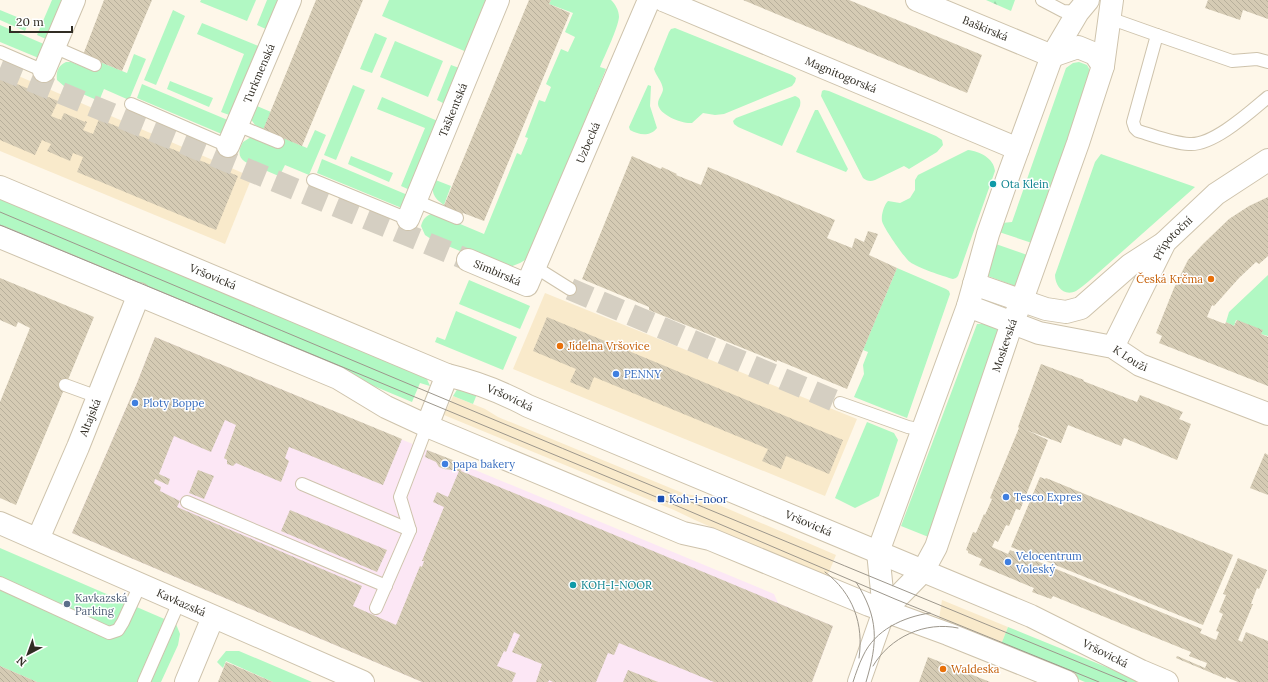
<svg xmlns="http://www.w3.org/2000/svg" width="1268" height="682" font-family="Lora,serif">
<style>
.built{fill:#f9eacb}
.industrial{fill:#fce7f5}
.grass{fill:#b1f8c3}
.forest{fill:url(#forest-firs)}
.building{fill:url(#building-back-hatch)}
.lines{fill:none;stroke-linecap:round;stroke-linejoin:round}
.minor-tunnel{stroke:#d5cfc2;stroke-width:22;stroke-dasharray:22 11;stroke-linecap:butt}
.service-casing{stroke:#cec3ac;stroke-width:14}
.minor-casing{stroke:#cec3ac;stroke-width:24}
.tertiary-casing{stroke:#cec3ac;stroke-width:24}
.secondary-casing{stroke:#cec3ac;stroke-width:24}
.service{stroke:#fff;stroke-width:12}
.minor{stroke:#fff;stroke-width:22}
.tertiary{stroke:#fff;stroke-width:22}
.secondary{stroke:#fff;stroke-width:22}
.tram{stroke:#9d978c;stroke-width:1}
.culture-dot{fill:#0f9aa8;stroke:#fff;stroke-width:1.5}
.food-dot{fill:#e8710a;stroke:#fff;stroke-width:1.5}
.shop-dot{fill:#3f7fe0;stroke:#fff;stroke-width:1.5}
.transit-dot{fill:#1a4fb4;stroke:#fff;stroke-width:1.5}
.service-dot{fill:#5c6f8a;stroke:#fff;stroke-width:1.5}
.labels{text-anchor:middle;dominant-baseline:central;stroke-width:3;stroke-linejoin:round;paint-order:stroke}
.street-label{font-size:11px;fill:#312d24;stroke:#fff}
.culture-label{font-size:11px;fill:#0d838f;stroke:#fff;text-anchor:start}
.food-label{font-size:11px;fill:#c56008;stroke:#fff;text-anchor:start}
.shop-label{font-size:11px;fill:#366cbe;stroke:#fff;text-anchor:start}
.transit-label{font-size:11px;fill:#164399;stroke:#fff;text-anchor:start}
.service-label{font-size:11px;fill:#4e5e75;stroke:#fff;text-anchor:start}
</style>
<defs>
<pattern id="forest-firs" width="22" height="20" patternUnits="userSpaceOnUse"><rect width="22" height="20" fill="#b1f8c3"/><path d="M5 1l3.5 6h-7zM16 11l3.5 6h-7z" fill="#99d5a7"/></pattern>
<pattern id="building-back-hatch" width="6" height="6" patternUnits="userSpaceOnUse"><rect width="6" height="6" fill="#d5cbb4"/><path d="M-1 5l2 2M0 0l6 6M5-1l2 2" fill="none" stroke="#b7af9b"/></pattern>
</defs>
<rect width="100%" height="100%" fill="#fef7e9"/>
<g class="built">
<path d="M0,68L252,177L225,244L0,151Z"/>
<path d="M545,293L857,419L825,496L513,369Z"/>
<path d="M453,396L485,409L498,417L685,494L698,496L836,555L829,572L824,577L695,520L674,510L444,415Z"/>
<path d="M942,600L1008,627L1000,647L943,624L939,619Z"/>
</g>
<path class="industrial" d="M155,337L774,594L778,603L833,626L812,682H422L72,533L137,383Z"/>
<g class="grass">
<path d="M52,0H65L48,40L37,35Z"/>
<path d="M201,0H256L247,21L200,2Z"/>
<path d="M267,0H280L268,30L257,25Z"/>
<path d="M389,0H491L469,53L382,16Z"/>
<path d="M551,0H611C615,4 619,10 619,17C618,28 605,55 600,67L606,69L537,240L528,256L525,260L520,263L510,267L489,263L431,239L425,235L421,226C423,219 426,215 434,213L484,234L517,153L521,155L528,138L525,137L539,100L545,102L551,87L546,84L561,49L568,52L575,37L565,32L573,13L549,4Z"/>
<path d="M0,10L29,22L25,31L0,20Z"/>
<path d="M173,10L185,16L156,85L144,80Z"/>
<path d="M202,23L261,47L232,116L221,112L244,54L197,34Z"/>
<path d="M0,25L46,45L41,59L0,42Z"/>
<path d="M675,28L792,75L796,78L795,82L792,86L724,114L715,115L703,113L692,123C682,124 659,115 658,104C658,98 663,94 663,89C662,81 656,76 654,69L669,32L671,29Z"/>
<path d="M375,33L387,38L372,73L360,69Z"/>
<path d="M395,41L443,61L428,97L380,77Z"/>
<path d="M134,54L146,59L129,100L104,89L99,101L64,86L57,80C56,71 58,66 66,62H71L96,72L100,62L127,73Z"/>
<path d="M1079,62L1087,65L1091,72L1035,244L999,232L1002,223L1012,222L1066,68L1073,63Z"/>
<path d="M451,65L462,69L447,105L437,100Z"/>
<path d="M170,81L213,98L209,107L167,89Z"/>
<path d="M142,84L230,121L224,135L137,98Z"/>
<path d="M353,85L365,90L336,160L324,155Z"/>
<path d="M648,85L651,86L650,106L657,128C650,137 639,135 630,130L629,127Z"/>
<path d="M824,90L829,91L936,136L942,140L943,145L937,152L909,169L904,166L875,180C870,182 867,181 863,178L821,96L822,91Z"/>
<path d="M795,96C800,98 801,100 800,106L782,146L738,127L734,124L733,121L736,118Z"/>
<path d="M382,97L440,122L412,191L401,186L425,128L377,109Z"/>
<path d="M252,104L271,112L263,130L255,125L250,118Z"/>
<path d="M815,110H818L848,169L846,172L796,152Z"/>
<path d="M315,130L326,135L309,175L285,165L280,175L281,177C274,174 267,171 260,168C246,163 233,159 243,142L251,137L256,139L281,137L307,148Z"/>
<path d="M968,150C979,151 994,158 995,171L958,276L956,278L953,279C943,276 918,268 910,262C905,259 883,227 882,221C881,215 884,205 888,201L900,203L910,198L915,190V180L918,175Z"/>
<path d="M1101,154L1195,187L1089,281C1085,284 1081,288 1076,291C1064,297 1055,286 1055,275L1095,162Z"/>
<path d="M351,156L393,173L389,182L348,164Z"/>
<path d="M322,159L410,196L404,209L317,173Z"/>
<path d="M433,179L451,186L444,205C432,197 432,192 433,179Z"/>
<path d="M0,199L426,377L430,386L420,383L412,402L0,230Z"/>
<path d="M993,243L1030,256L1018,285L1015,286L988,276Z"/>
<path d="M897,268L946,289L949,291L950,294L907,418L854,397L864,374L863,365L868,352L863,350Z"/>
<path d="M1268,275V336L1261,334L1262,330L1236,320L1234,326L1226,322L1229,312Z"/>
<path d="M469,280L530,306L520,329L459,304Z"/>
<path d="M456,311L517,337L503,370L435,342L437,337L445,340Z"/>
<path d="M977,324H991L1004,332L931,538L901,526Z"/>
<path d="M458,388L479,389L473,404L453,396Z"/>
<path d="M867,422L894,433L898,440L879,496L855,508L835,498Z"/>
<path d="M0,548L176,624L180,634L178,645L161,682H37L0,666Z"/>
<path d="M1008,627L1143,682H1085L1000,647Z"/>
<path d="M226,651H239L312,682H273L226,661L223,668L217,662Z"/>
</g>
<path class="forest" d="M986,0H1015L1011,11Z"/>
<g class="building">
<path d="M104,0H152L122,71L83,55Z"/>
<path d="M316,0H363L302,146L263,130Z"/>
<path d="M529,0H551L549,4L570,13L484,221L463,213L461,216L443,208Z"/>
<path d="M743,0H849L982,55L967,93Z"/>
<path d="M1208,0H1268V19L1243,10L1240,20L1205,8Z"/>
<path d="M0,77L58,101L51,116L61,120L64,113L85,122V121L87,122L83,130L93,134L99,119L238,176L216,230L77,172L83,157L73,153L70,161L47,151L51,144L42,140L35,155L0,140Z"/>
<path d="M632,156L661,169L662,167L677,174L676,175L701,185L708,167L835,220L827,238L852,248L855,238L864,242L868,231L878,234L869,255L897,268L847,389L777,360V362L649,310V307L582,279Z"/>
<path d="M1268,197V256L1259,264L1256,262L1239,278L1214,306L1212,305L1207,317L1225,324L1226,322L1234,326L1237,320L1263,330L1261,334L1268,337V386L1159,343L1162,336L1156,333L1174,288L1188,260L1203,244L1229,219L1249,206Z"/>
<path d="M0,278L94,317L16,505L0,498V402L30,328L18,322L16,327L0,320Z"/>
<path d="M547,317L843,440L829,474L786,456L781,469L762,461L768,449L594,377L589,390L570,382L576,369L533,351Z"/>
<path d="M155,337L402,439L383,485L289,447L285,458L289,461L281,482L236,463L233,466L227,464V460L224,458L236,425L225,420L211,452L174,436L159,474L170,479L168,485L155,479L154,483L161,487L160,491L180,501L177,507L362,586L353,606L396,625L420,566L422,567L424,561H422L444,507L433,502L437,492L448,497L459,471L444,469L439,467L436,462L425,457L427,450L463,464L461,471L833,626L812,682H714L619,643L614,655L608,653L596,682H553L549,680L548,682H536L542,664L512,652L520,635L514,632L506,652L504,651L497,666L516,673L512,682H422L72,533L137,383Z"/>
<path d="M1041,364L1084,380L1083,381L1137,402L1140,395L1183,412L1179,419L1191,424L1177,460L1124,438L1121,446L1068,425L1061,443L1026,430L1048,440L1020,510L1016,509L1009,526L1006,525L998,542L995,540L992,547L1008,554L1010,550L1202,629L1200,633L1216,640L1219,632L1216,631L1223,614L1219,612L1226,595L1223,594L1238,558L1267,570L1259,589L1257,588L1251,604H1253L1238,640L1242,642L1246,632L1268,641V682H1238L1226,677V679L1176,658L1177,656L1205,668L1207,663L1189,656L1191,652L1053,596L1051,599L1032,592L1034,588L979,565L982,559L968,553V551L966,550L973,532L976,533L984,514L985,515L992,499L990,498L1019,428L1018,427Z"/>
<path d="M1265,453L1268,455V495L1250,488Z"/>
<path d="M198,470L214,476L204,499L189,493Z"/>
<path d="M1040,477L1045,479L1046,478L1233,555L1203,625L1011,547Z"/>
<path d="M290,510L387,550L377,572L281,531Z"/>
<path d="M928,657L990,682H919Z"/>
<path d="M226,662L273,682H218Z"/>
<path d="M0,666L37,682H0Z"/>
<path d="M628,670L658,682H623Z"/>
</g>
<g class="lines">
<g class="minor-tunnel">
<path d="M0,68L468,260"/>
<path d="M570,289L840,403"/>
</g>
<defs>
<g id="service">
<path d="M1042,0L1063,11L1078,12"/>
<path d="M1109,18L1157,35"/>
<path d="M54,47L95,65"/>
<path d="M0,52L44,71"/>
<path d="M1268,62L1257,59L1232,61L1157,35L1133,122L1135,128L1138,131C1155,136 1172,143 1189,144C1213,146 1250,112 1268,97"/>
<path d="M131,104L228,146"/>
<path d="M237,125L278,142"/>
<path d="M313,180L408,219"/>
<path d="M416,201L457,218"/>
<path d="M535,267L570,289"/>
<path d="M65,385L98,397"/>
<path d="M840,403L908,427L923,430"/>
<path d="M302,484L410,530"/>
<path d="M187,502L386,586"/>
<path d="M0,583L109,633L118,630L123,622L140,585"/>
<path d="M376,608L410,530L400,497L427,426"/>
<path d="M144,682L179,602"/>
</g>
<g id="minor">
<path id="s1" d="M663,0L1018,149"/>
<path id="s2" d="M917,0L1052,56"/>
<path d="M44,71L74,0"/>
<path id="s3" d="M228,146L290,0"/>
<path id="s4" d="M408,219L498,0"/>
<path id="s5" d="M468,260L527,285L649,0"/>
<path d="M974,284L1046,309L1066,312L1081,308L1130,265L1164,243"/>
<path id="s6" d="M968,306L1039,333L1113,347L1140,365L1268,414"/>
<path id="s7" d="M1113,347L1165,242L1216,194L1268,160"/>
<path d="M427,426L447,375"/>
<path id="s8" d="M0,523L363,682"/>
<path id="s9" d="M38,539L78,447L139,294"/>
<path d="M186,682L213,617"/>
<path d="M859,682L884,611"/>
</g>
<g id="tertiary">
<path d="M1052,56L1078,47L1095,54L1103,66"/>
<path id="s10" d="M884,611L923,571L936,547L1012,323L1022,300L1078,143L1103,66L1112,0"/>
<path d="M884,611L878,552L968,306L988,234L1010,171L1052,56L1078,12L1088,0"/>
</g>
<g id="secondary">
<path id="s11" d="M0,187L447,375C476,382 502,392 528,406L1031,616L1141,671L1167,682"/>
<path d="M0,237L338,378L386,407L427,426L683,533L710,539L869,605L948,634L1067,682"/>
</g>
</defs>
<use href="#service" class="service-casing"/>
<use href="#minor" class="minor-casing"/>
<use href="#tertiary" class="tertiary-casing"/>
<use href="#secondary" class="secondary-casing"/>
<use href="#service" class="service"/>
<use href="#minor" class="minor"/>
<use href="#tertiary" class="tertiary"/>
<use href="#secondary" class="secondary"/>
<g class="tram">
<path d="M0,212C375,370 750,528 1127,682"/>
<path d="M0,225L661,499L895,599L1099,682"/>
<path d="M825,572C853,593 864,624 859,658"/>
<path d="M856,582C879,618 878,642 866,682"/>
<path d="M873,666C890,637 925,621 958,628"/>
<path d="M853,682C856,673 859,664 863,656C875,630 903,617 930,613"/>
</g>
</g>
<g class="culture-dot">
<circle cx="993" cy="184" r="4"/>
<circle cx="573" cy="585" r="4"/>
</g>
<g class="food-dot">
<circle cx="1211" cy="279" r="4"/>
<circle cx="560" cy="346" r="4"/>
<circle cx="943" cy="669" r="4"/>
</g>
<g class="shop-dot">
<circle cx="616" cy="374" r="4"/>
<circle cx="135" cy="403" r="4"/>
<circle cx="445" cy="464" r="4"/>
<circle cx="1006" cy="497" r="4"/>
<circle cx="1008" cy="562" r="4"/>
</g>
<rect class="transit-dot" x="657" y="495" width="8" height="8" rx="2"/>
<circle class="service-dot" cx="67" cy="604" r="4"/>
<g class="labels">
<g class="street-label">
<text stroke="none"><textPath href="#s2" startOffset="74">Baškirská</textPath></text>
<text stroke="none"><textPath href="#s3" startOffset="79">Turkmenská</textPath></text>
<text stroke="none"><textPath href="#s1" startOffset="193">Magnitogorská</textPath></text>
<text stroke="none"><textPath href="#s4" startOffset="118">Taškentská</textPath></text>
<text stroke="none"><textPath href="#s5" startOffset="219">Uzbecká</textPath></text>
<text stroke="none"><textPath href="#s7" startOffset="125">Přípotoční</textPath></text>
<text stroke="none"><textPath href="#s5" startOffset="32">Simbirská</textPath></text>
<text stroke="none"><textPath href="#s11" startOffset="231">Vršovická</textPath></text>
<text stroke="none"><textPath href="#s10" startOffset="296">Moskevská</textPath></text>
<text stroke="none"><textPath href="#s6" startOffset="172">K Louži</textPath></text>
<text stroke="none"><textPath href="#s11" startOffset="552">Vršovická</textPath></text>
<text stroke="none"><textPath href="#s9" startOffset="132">Altajská</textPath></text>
<text stroke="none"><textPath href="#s11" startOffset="876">Vršovická</textPath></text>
<text stroke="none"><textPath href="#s8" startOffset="198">Kavkazská</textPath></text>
<text stroke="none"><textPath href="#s11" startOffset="1200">Vršovická</textPath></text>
</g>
<g class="culture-label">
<text x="1001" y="184">Ota Klein</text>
<text x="581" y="585">KOH-I-NOOR</text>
</g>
<g class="food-label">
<text x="1203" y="279" text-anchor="end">Česká Krčma</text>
<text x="568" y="346">Jídelna Vršovice</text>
<text x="951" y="669">Waldeska</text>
</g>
<g class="shop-label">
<text x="624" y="374">PENNY</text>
<text x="143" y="403">Ploty Boppe</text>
<text x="453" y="464">papa bakery</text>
<text x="1014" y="497">Tesco Expres</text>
<text x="1016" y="556">Velocentrum<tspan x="1016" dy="13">Voleský</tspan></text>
</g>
<g class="transit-label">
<text x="669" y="499">Koh-i-noor</text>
</g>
<g class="service-label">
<text x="75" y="598">Kavkazská<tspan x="75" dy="13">Parking</tspan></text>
</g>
</g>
<g transform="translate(28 654) rotate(221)" stroke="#ffffff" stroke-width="3" paint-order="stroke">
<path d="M0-3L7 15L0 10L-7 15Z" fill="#312d24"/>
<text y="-6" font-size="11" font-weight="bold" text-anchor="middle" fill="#312d24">N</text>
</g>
<path d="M10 26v6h62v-6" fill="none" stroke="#312d24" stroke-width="2"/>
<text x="16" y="26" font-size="12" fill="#312d24" stroke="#ffffff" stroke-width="3" paint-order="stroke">20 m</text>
</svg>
